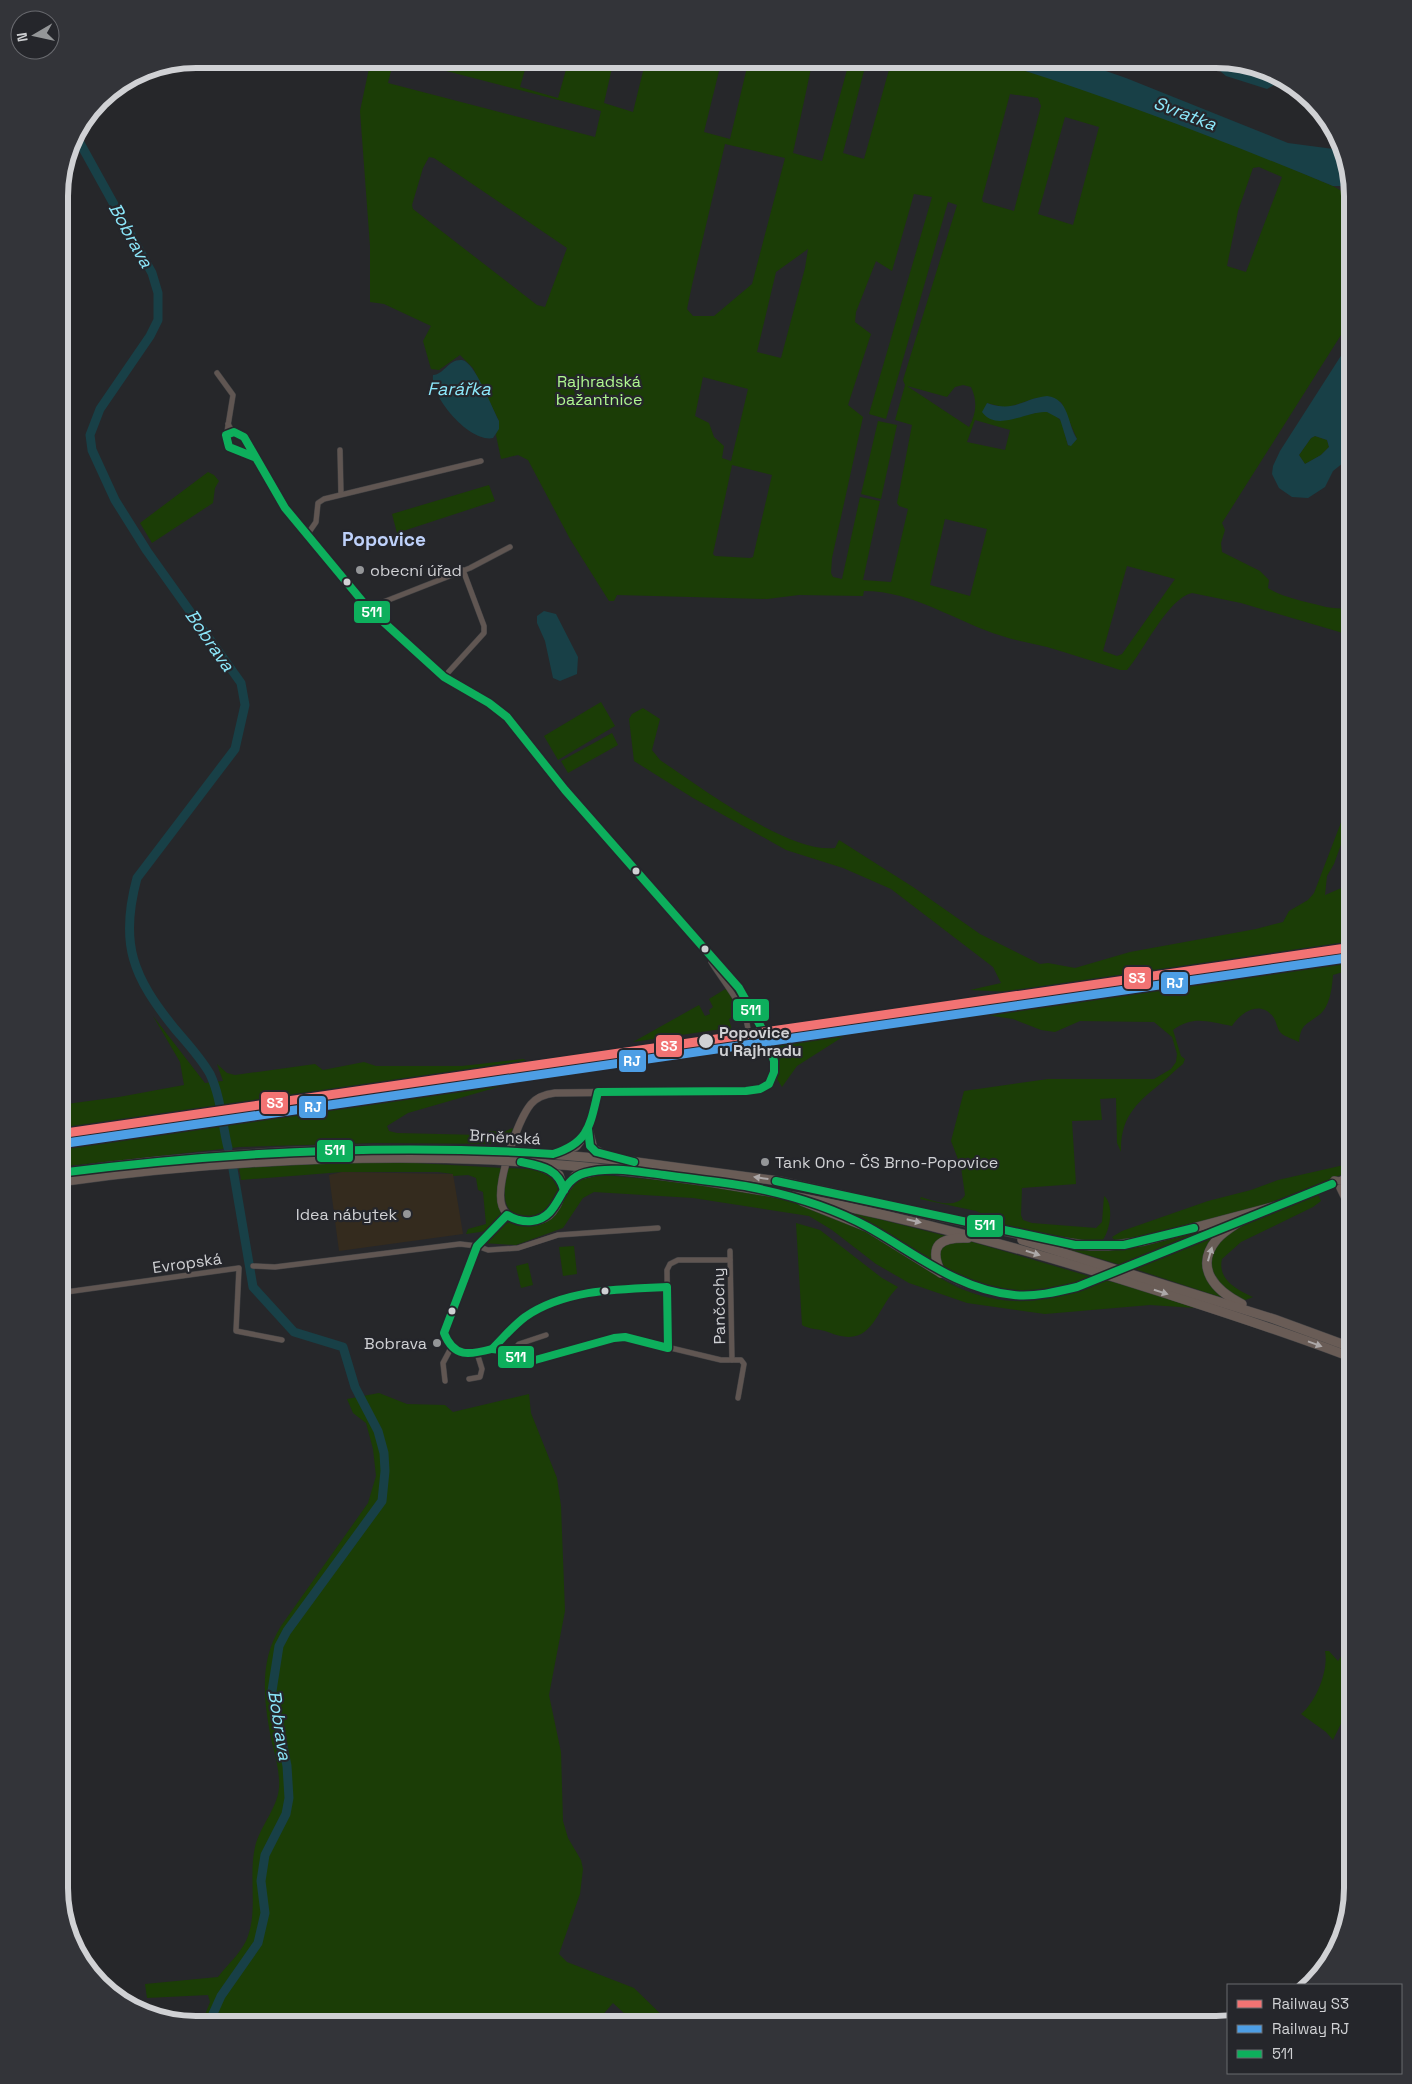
<svg xmlns="http://www.w3.org/2000/svg" width="1412" height="2084" font-family="'Space Grotesk',sans-serif">
<style>
.commercial{fill:#342b1e}
.green{fill:#1b3d06;fill-rule:evenodd}
.water{fill:#184047;fill-rule:evenodd}
.lines{fill:none;stroke-linecap:round;stroke-linejoin:round}
.river{stroke:#184047;stroke-width:9}
.street-casing{stroke:#424244;stroke-width:6}
.secondary-casing{stroke:#424244;stroke-width:8}
.highway-casing{stroke:#424244;stroke-width:10}
.street{stroke:#605652;stroke-width:5}
.secondary{stroke:#655853;stroke-width:7}
.highway{stroke:#695c56;stroke-width:9}
.secondary-bridge-casing{stroke:#424244;stroke-width:8;stroke-linecap:butt}
.highway-bridge-casing{stroke:#424244;stroke-width:10;stroke-linecap:butt}
.secondary-bridge{stroke:#655853;stroke-width:7}
.highway-bridge{stroke:#695c56;stroke-width:9}
.bus-1-casing{stroke:#25262b;stroke-width:11}
.bus-1{stroke:#0daf5c;stroke-width:8}
.rail-1-casing{stroke:#25262b;stroke-width:12}
.rail-2-casing{stroke:#25262b;stroke-width:12}
.rail-1{stroke:#f27373;stroke-width:9}
.rail-2{stroke:#4d9ee5;stroke-width:9}
.oneway{fill:#aca8a8}
.poi-dot{fill:#949698;stroke:#25262b;stroke-width:2}
.bus-dot{fill:#d0d1d4;stroke:#25262b;stroke-width:2}
.labels{text-anchor:middle;dominant-baseline:central;stroke-width:4.5;stroke-linejoin:round;paint-order:stroke}
.park-label{font-size:16px;fill:#aff790;stroke:#25262b}
.poi-label{font-size:16px;fill:#d0d1d4;stroke:#25262b;text-anchor:start}
.stop-label{font-size:16px;font-weight:bold;fill:#d0d1d4;stroke:#25262b;text-anchor:start}
.street-label{font-size:16px;fill:#d0d1d4;stroke:#25262b}
.water-label{font-size:18px;font-style:italic;fill:#8ce8fb;stroke:#25262b}
.quarter-label{font-size:19px;font-weight:bold;fill:#bed1fa;stroke:#25262b}
.rim{fill:none;stroke:#d0d1d4;stroke-width:6}
.line-badge{stroke:#25262b;stroke-width:2}
.badge-label{font-size:14px;text-anchor:middle;font-weight:bold;fill:#fff}
</style>
<rect width="100%" height="100%" fill="#26272a"/>
<path class="commercial" d="M342,1172L453,1174L463,1234L339,1251L329,1175Z"/>
<g class="green">
<path d="M371,59H394L388,83L595,137L601,111L400,59H528L520,87L558,98L569,59H614L604,103L633,112L646,59H722L704,132L730,139L749,59H813L793,153L822,161L850,59H867L843,153L864,159L892,59H987L1063,82L1209,134L1333,186L1353,198V316L1222,523L1225,530L1221,543L1222,552L1260,571L1269,580L1268,588C1283,598 1308,602 1326,607C1335,609 1346,607 1353,613V636L1241,603L1192,593C1168,598 1143,652 1127,670H1120C1096,662 1071,654 1047,647C1032,643 1017,641 1002,636C956,622 914,591 864,591L863,596L799,595L767,599L617,595L614,601H609L570,539L528,460L518,455L501,459L496,435L499,421L473,368L460,355L439,370L431,369L423,341L431,326L384,304L370,302V246L360,111ZM1010,94L1038,98L1041,106L1014,211L983,202L982,199ZM1065,117L1099,127L1073,225L1038,214ZM725,144L785,158L752,284L714,316H693L687,309L692,285ZM429,157L434,158L567,248L545,307L537,305L413,209L412,205L423,168ZM1259,167L1282,177L1246,272L1227,266L1238,211L1253,168ZM914,194L932,197L869,414L886,419L948,202L957,205L903,380L905,385L895,420L912,425L897,503L899,506L908,509L891,582L863,580L880,501L860,497L842,579L833,577L831,573L832,558L863,417L848,405L871,334L855,322L856,312L876,261L892,271ZM808,249L805,268L781,358L757,352L776,272ZM703,377L748,389L731,461L722,458L724,446L714,437L709,423L695,416ZM963,385L971,387C978,402 976,414 969,427L907,386L947,397L955,387ZM1036,398L1061,402L1077,439L1068,446L1062,422L1055,415L1045,411L1001,420L986,416L987,403L1006,408ZM975,420L1010,430L1005,450L967,442ZM732,465L772,475L753,557L750,558L715,556L713,554ZM945,519L987,529L970,596L930,585ZM1127,566L1175,579L1122,654L1117,656L1103,651Z"/>
<path d="M878,421L897,425L881,499L861,494Z"/>
<path d="M1315,436L1327,440L1329,447L1321,455L1305,464L1299,455L1311,438Z"/>
<path d="M208,472L214,475L219,481L215,488L213,503L152,543L140,523Z"/>
<path d="M489,485L495,501L397,533L392,514Z"/>
<path d="M601,702L615,726L558,760L544,736Z"/>
<path d="M643,708L660,719L652,750L660,760C699,786 789,854 835,848L839,840L913,887L980,934L1040,964L1048,963L1075,968L1130,952L1256,929L1283,922L1289,911L1308,900L1314,893L1353,791V811L1334,864L1327,876L1325,895L1353,883V943L1010,992L970,990L1001,983L993,967L891,889L843,868L786,850L693,798L634,761L629,719L632,714Z"/>
<path d="M612,733L618,745L568,773L561,761Z"/>
<path d="M1353,954V969L1333,975C1332,988 1330,1007 1319,1015C1306,1025 1301,1024 1299,1042C1294,1039 1285,1037 1281,1033C1277,1029 1277,1023 1274,1018C1261,999 1241,1012 1232,1026C1208,1022 1194,1015 1173,1030L1181,1056L1185,1059L1183,1064C1176,1069 1171,1075 1165,1080C1139,1101 1120,1115 1121,1152L1117,1143L1116,1098L1100,1099L1102,1120L1072,1121L1076,1184L1022,1188L1021,1215L1023,1220L1032,1223L1096,1228L1102,1222L1104,1196C1115,1204 1110,1235 1100,1243H1080L1014,1229L976,1211L920,1199L921,1197C934,1201 956,1210 965,1195L961,1167L951,1141L964,1091L1048,1079H1154L1171,1069L1176,1062L1177,1054L1172,1037L1154,1022L1080,1021L1055,1032L1041,1030L1013,1019L980,1014H957L987,1007Z"/>
<path d="M727,988L741,1013L729,1019L732,1031L723,1033L722,1029L633,1042L699,1005L705,1016L710,1014L709,1010L713,1007L709,999Z"/>
<path d="M153,1016L205,1083L223,1081L217,1064L227,1073L235,1075L315,1064L323,1070L364,1062L376,1066H462L523,1059L528,1061L59,1129V1105L119,1097L184,1085L180,1062Z"/>
<path d="M852,1029V1031L797,1066L782,1087L777,1079L778,1064L770,1042Z"/>
<path d="M626,1059L625,1065L559,1071L536,1076L408,1113L387,1126L389,1131L397,1133L481,1135L490,1131L503,1132L513,1128L506,1144L375,1143L240,1147L59,1167V1141Z"/>
<path d="M334,1163H416L503,1168L500,1218L487,1231L466,1234L468,1229L486,1224L483,1192L478,1190L476,1178L468,1175L453,1176V1174L438,1172H342L241,1180L239,1168Z"/>
<path d="M1353,1163V1170C1277,1201 1197,1233 1115,1241L1112,1237L1122,1231L1208,1201L1251,1190L1278,1180Z"/>
<path d="M508,1168L547,1170L557,1175L561,1190L555,1203L536,1218C500,1219 502,1195 508,1168Z"/>
<path d="M596,1174C680,1183 770,1187 848,1220C895,1241 932,1283 982,1296C1025,1307 1043,1298 1082,1291C1090,1289 1098,1282 1106,1281C1115,1280 1182,1304 1196,1308L1150,1305L1045,1314L967,1303L909,1283L876,1264L832,1230L809,1216L693,1198L594,1192L583,1198L563,1228L516,1245L483,1243C504,1220 503,1220 533,1225L562,1203L573,1181Z"/>
<path d="M1317,1192L1321,1201L1313,1207L1241,1242L1222,1259C1217,1279 1237,1290 1253,1297L1243,1301L1224,1291L1210,1267C1211,1261 1211,1253 1214,1248C1230,1221 1289,1204 1317,1192Z"/>
<path d="M851,1212L946,1236L937,1241L935,1268L852,1217Z"/>
<path d="M796,1223L820,1230L882,1278L898,1287C874,1310 874,1351 828,1332C821,1329 807,1329 802,1325Z"/>
<path d="M1214,1227L1121,1265L1067,1249H1120Z"/>
<path d="M1218,1234L1205,1257L1222,1296L1220,1297L1135,1269Z"/>
<path d="M962,1239L1092,1277C1068,1286 1046,1292 1019,1294C997,1295 928,1277 941,1246Z"/>
<path d="M574,1246L577,1274L563,1276L559,1247Z"/>
<path d="M528,1263L533,1285L521,1288L516,1266Z"/>
<path d="M379,1393L407,1404L445,1405L453,1412L529,1394L531,1413L557,1478L561,1506L565,1611L549,1695L561,1752L563,1821L568,1838L581,1860L583,1869L580,1894L559,1954L567,1962L634,1988L672,2025H637L613,2003L594,2025H201L210,2002L208,1995L147,1998L145,1984L218,1977C227,1965 239,1955 246,1941C259,1912 248,1878 255,1847C260,1826 277,1809 279,1788C280,1774 276,1757 272,1743C264,1703 258,1662 281,1626L368,1503L376,1476L373,1449L366,1423L353,1413L347,1399Z"/>
<path d="M1353,1639V1699L1333,1740L1326,1732L1301,1714C1316,1702 1329,1670 1325,1651H1329L1338,1661Z"/>
</g>
<g class="water">
<path d="M987,59H1071L1126,78L1288,143L1341,150L1351,186H1333C1219,139 1105,95 987,59Z"/>
<path d="M1223,59L1279,75L1276,84L1267,89L1226,76L1220,71Z"/>
<path d="M1353,337V455L1333,471L1325,487L1308,498L1292,497L1279,488L1272,474L1273,466L1280,451ZM1315,436L1327,440L1329,447L1321,455L1305,464L1299,455L1311,438Z"/>
<path d="M462,360C475,362 492,408 499,421V429L493,438C470,443 430,397 433,375C445,374 448,359 462,360Z"/>
<path d="M1047,396C1070,399 1067,424 1077,439L1071,446L1068,445L1060,419L1047,412C1028,410 997,433 982,412L987,403C1015,413 1021,399 1047,396Z"/>
<path d="M544,611L556,614L578,657L577,674L560,681L553,678L545,641L537,623V616Z"/>
</g>
<g class="lines">
<g class="river">
<path d="M75,134L152,273L158,293V320L150,336L100,409L90,435L92,450L115,500L147,551L241,683L245,705L235,749L137,878C119,944 133,977 175,1029C187,1043 201,1058 210,1074C221,1097 222,1124 228,1148"/>
<path d="M208,2025L221,1996L258,1943L265,1913L261,1881L265,1855L286,1814L289,1798L287,1766L272,1691L279,1646L287,1631L382,1501L385,1471L384,1453L378,1431L355,1387L343,1347L294,1332L253,1287L233,1169"/>
</g>
<defs>
<g id="street">
<path d="M217,373L233,395L226,438C229,451 243,453 254,457"/>
<path d="M228,424L231,429L246,440L285,508L368,608L444,677L489,703L507,717L565,790"/>
<path d="M340,450L341,494"/>
<path d="M307,535L316,522L318,503L324,499L481,461"/>
<path d="M368,608L470,568L510,547"/>
<path d="M444,677L484,633V626L463,570"/>
<path d="M1353,888V887"/>
<path d="M712,956L711,962C722,980 746,1008 748,1029"/>
<path d="M507,1215L477,1246L444,1333L452,1348L468,1354L492,1349L501,1350L528,1362L614,1338L625,1337L721,1360H741L744,1364L738,1398"/>
<path d="M730,1251L732,1360"/>
<path d="M253,1266L275,1267L460,1244L477,1246L488,1250L518,1248L558,1235L658,1228"/>
<path d="M59,1293L239,1268L236,1331L282,1340"/>
<path d="M668,1348L667,1270L670,1264L678,1260H730"/>
<path d="M492,1349C503,1338 515,1323 528,1315C564,1292 625,1289 667,1287"/>
<path d="M510,1354L519,1344L546,1335"/>
<path d="M469,1379L480,1377L482,1369L477,1353"/>
<path d="M445,1381L443,1363L451,1348"/>
</g>
<g id="secondary">
<path d="M588,1129L598,1092"/>
<path d="M1332,1184L1334,1180L1340,1181L1353,1173"/>
<path d="M1340,1188L1353,1215"/>
<path d="M564,1190C560,1199 557,1210 549,1216C535,1226 508,1223 502,1206C495,1186 517,1121 531,1104C537,1097 546,1094 555,1093L746,1091C754,1090 766,1089 771,1081C785,1062 751,1005 739,988L565,790"/>
<path d="M1271,1208L1332,1184"/>
<path d="M1153,1257L1231,1224"/>
<path d="M941,1273C986,1297 1028,1301 1077,1287"/>
</g>
<g id="highway">
<path d="M588,1129L593,1149L607,1156"/>
<path d="M527,1152L629,1161L779,1181L1036,1238L1091,1246H1108L1144,1241L1276,1206"/>
<path d="M561,1152L576,1146L588,1130"/>
<path d="M522,1162C745,1176 946,1223 1158,1291C1223,1312 1289,1333 1353,1358"/>
<path d="M542,1167L559,1175L564,1190"/>
<path d="M59,1173C205,1152 350,1146 497,1151"/>
<path d="M59,1182C203,1162 348,1154 494,1160"/>
<path d="M564,1190L575,1176L596,1171"/>
<path d="M802,1201L867,1227L941,1273"/>
<path d="M1242,1220C1233,1226 1223,1232 1217,1239C1193,1268 1216,1291 1242,1304"/>
<path d="M1022,1240L1274,1319L1353,1348"/>
<path d="M941,1273C928,1245 940,1237 968,1238"/>
</g>
</defs>
<use href="#street" class="street-casing"/>
<use href="#secondary" class="secondary-casing"/>
<use href="#highway" class="highway-casing"/>
<use href="#street" class="street"/>
<use href="#secondary" class="secondary"/>
<use href="#highway" class="highway"/>
<defs>
<path id="secondary-bridge" d="M1077,1287L1153,1257"/>
<g id="highway-bridge">
<path d="M497,1151L527,1152"/>
<path d="M494,1160L522,1162"/>
</g>
</defs>
<use href="#secondary-bridge" class="secondary-bridge-casing"/>
<use href="#highway-bridge" class="highway-bridge-casing"/>
<use href="#secondary-bridge" class="secondary-bridge"/>
<use href="#highway-bridge" class="highway-bridge"/>
<defs>
<g id="bus-1">
<path d="M588,1129L590,1146L596,1152L634,1162"/>
<path d="M521,1162C541,1166 558,1168 564,1190"/>
<path d="M59,1173C224,1152 387,1143 553,1154C589,1143 590,1125 598,1092L746,1091L760,1089L769,1084L774,1072V1061L765,1034L739,988L565,790L507,717L489,703L444,677L368,608L285,508L244,437L234,432L226,435L229,447L254,457"/>
<path d="M776,1181L1075,1245H1124L1194,1228"/>
<path d="M667,1287L668,1348L625,1337L614,1338L528,1362L501,1350L492,1349C503,1338 513,1326 525,1317C565,1289 621,1289 667,1287Z"/>
<path d="M492,1349C469,1355 454,1358 444,1333L477,1246L507,1215C515,1220 523,1222 532,1221C562,1217 557,1180 585,1173C611,1166 638,1172 664,1175C692,1179 721,1182 750,1187C791,1195 831,1207 868,1227C915,1253 958,1290 1014,1295C1035,1297 1056,1292 1077,1287L1332,1184"/>
</g>
</defs>
<use href="#bus-1" class="bus-1-casing"/>
<use href="#bus-1" class="bus-1"/>
<defs>
<path id="rail-1" d="M59,1134L1353,947"/>
<path id="rail-2" d="M60,1144L1353,957"/>
</defs>
<use href="#rail-1" class="rail-1-casing"/>
<use href="#rail-2" class="rail-2-casing"/>
<use href="#rail-1" class="rail-1"/>
<use href="#rail-2" class="rail-2"/>
</g>
<defs><path id="oneway-solid" d="M-6-.8H1V-3.2L6.5 0L1 3.2V.8H-6Z" transform="scale(1.25)"/></defs>
<g class="oneway">
<use href="#oneway-solid" transform="translate(761 1178) rotate(-172)"/>
<use href="#oneway-solid" transform="translate(914 1221) rotate(13)"/>
<use href="#oneway-solid" transform="translate(1033 1253) rotate(17)"/>
<use href="#oneway-solid" transform="translate(1210 1254) rotate(-74)"/>
<use href="#oneway-solid" transform="translate(1161 1292) rotate(18)"/>
<use href="#oneway-solid" transform="translate(1315 1344) rotate(20)"/>
</g>
<g class="poi-dot">
<circle cx="360" cy="570" r="5"/>
<circle cx="765" cy="1162" r="5"/>
<circle cx="407" cy="1214" r="5"/>
<circle cx="437" cy="1343" r="5"/>
</g>
<g class="bus-dot">
<circle cx="347" cy="582" r="4.5"/>
<circle cx="636" cy="871" r="4.5"/>
<circle cx="705" cy="949" r="4.5"/>
<circle cx="706" cy="1041" r="8"/>
<circle cx="605" cy="1291" r="4.5"/>
<circle cx="452" cy="1311" r="4.5"/>
</g>
<g class="labels">
<g class="park-label">
<text x="599" y="381">Rajhradská<tspan x="599" dy="18">bažantnice</tspan></text>
</g>
<g class="poi-label">
<text x="370" y="570">obecní úřad</text>
<text x="775" y="1162">Tank Ono - ČS Brno-Popovice</text>
<text x="397" y="1214" text-anchor="end">Idea nábytek</text>
<text x="427" y="1343" text-anchor="end">Bobrava</text>
</g>
<g class="stop-label">
<text x="719" y="1032">Popovice<tspan x="719" dy="18">u Rajhradu</tspan></text>
</g>
<g class="street-label">
<text transform="translate(505 1137) rotate(3)">Brněnská</text>
<text transform="translate(187 1263) rotate(-8)">Evropská</text>
<text transform="translate(719 1306) rotate(-91)">Pančochy</text>
</g>
<g class="water-label">
<text transform="translate(1185 113) rotate(21)">Svratka</text>
<text transform="translate(131 235) rotate(61)">Bobrava</text>
<text x="459" y="388">Farářka</text>
<text transform="translate(210 640) rotate(55)">Bobrava</text>
<text transform="translate(280 1725) rotate(81)">Bobrava</text>
</g>
<g class="quarter-label">
<text x="384" y="539">Popovice</text>
</g>
</g>
<path d="M0 0H1412V2084H0ZM196 68H1216A128 128 0 0 1 1344 196V1888A128 128 0 0 1 1216 2016H196A128 128 0 0 1 68 1888V196A128 128 0 0 1 196 68Z" fill="#333439" fill-rule="evenodd"/>
<path class="rim" d="M196 68H1216A128 128 0 0 1 1344 196V1888A128 128 0 0 1 1216 2016H196A128 128 0 0 1 68 1888V196A128 128 0 0 1 196 68Z"/>
<g class="line-badge">
<rect x="353" y="600" width="38" height="24" rx="5" fill="#0daf5c"/>
<rect x="1123" y="966" width="29" height="24" rx="5" fill="#f27373"/>
<rect x="1160" y="971" width="29" height="24" rx="5" fill="#4d9ee5"/>
<rect x="732" y="998" width="38" height="24" rx="5" fill="#0daf5c"/>
<rect x="655" y="1034" width="28" height="24" rx="5" fill="#f27373"/>
<rect x="618" y="1049" width="29" height="24" rx="5" fill="#4d9ee5"/>
<rect x="260" y="1091" width="29" height="24" rx="5" fill="#f27373"/>
<rect x="298" y="1095" width="29" height="24" rx="5" fill="#4d9ee5"/>
<rect x="316" y="1139" width="38" height="24" rx="5" fill="#0daf5c"/>
<rect x="966" y="1214" width="38" height="24" rx="5" fill="#0daf5c"/>
<rect x="497" y="1345" width="38" height="24" rx="5" fill="#0daf5c"/>
</g>
<g class="badge-label">
<text x="372" y="617">511</text>
<text x="1137" y="983">S3</text>
<text x="1175" y="988">RJ</text>
<text x="751" y="1015">511</text>
<text x="669" y="1051">S3</text>
<text x="632" y="1066">RJ</text>
<text x="275" y="1108">S3</text>
<text x="313" y="1112">RJ</text>
<text x="335" y="1155">511</text>
<text x="985" y="1230">511</text>
<text x="516" y="1362">511</text>
</g>
<rect x="1227" y="1984" width="175" height="90" fill="#25262b" stroke="#696a6f"/>
<rect x="1237" y="2000" width="25" height="8" fill="#f27373" stroke="#696a6f"/>
<text x="1272" y="2009" font-size="15" fill="#d0d1d4">Railway S3</text>
<rect x="1237" y="2025" width="25" height="8" fill="#4d9ee5" stroke="#696a6f"/>
<text x="1272" y="2034" font-size="15" fill="#d0d1d4">Railway RJ</text>
<rect x="1237" y="2050" width="25" height="8" fill="#0daf5c" stroke="#696a6f"/>
<text x="1272" y="2059" font-size="15" fill="#d0d1d4">511</text>
<g transform="translate(35 35) rotate(261)"><circle r="24" fill="#25262b" stroke="#696a6f"/>
<path d="M0-4L9 19L0 12L-9 19Z" fill="#949698"/>
<text y="-8" font-size="14" font-weight="bold" text-anchor="middle" fill="#d0d1d4">N</text>
</g>
</svg>
